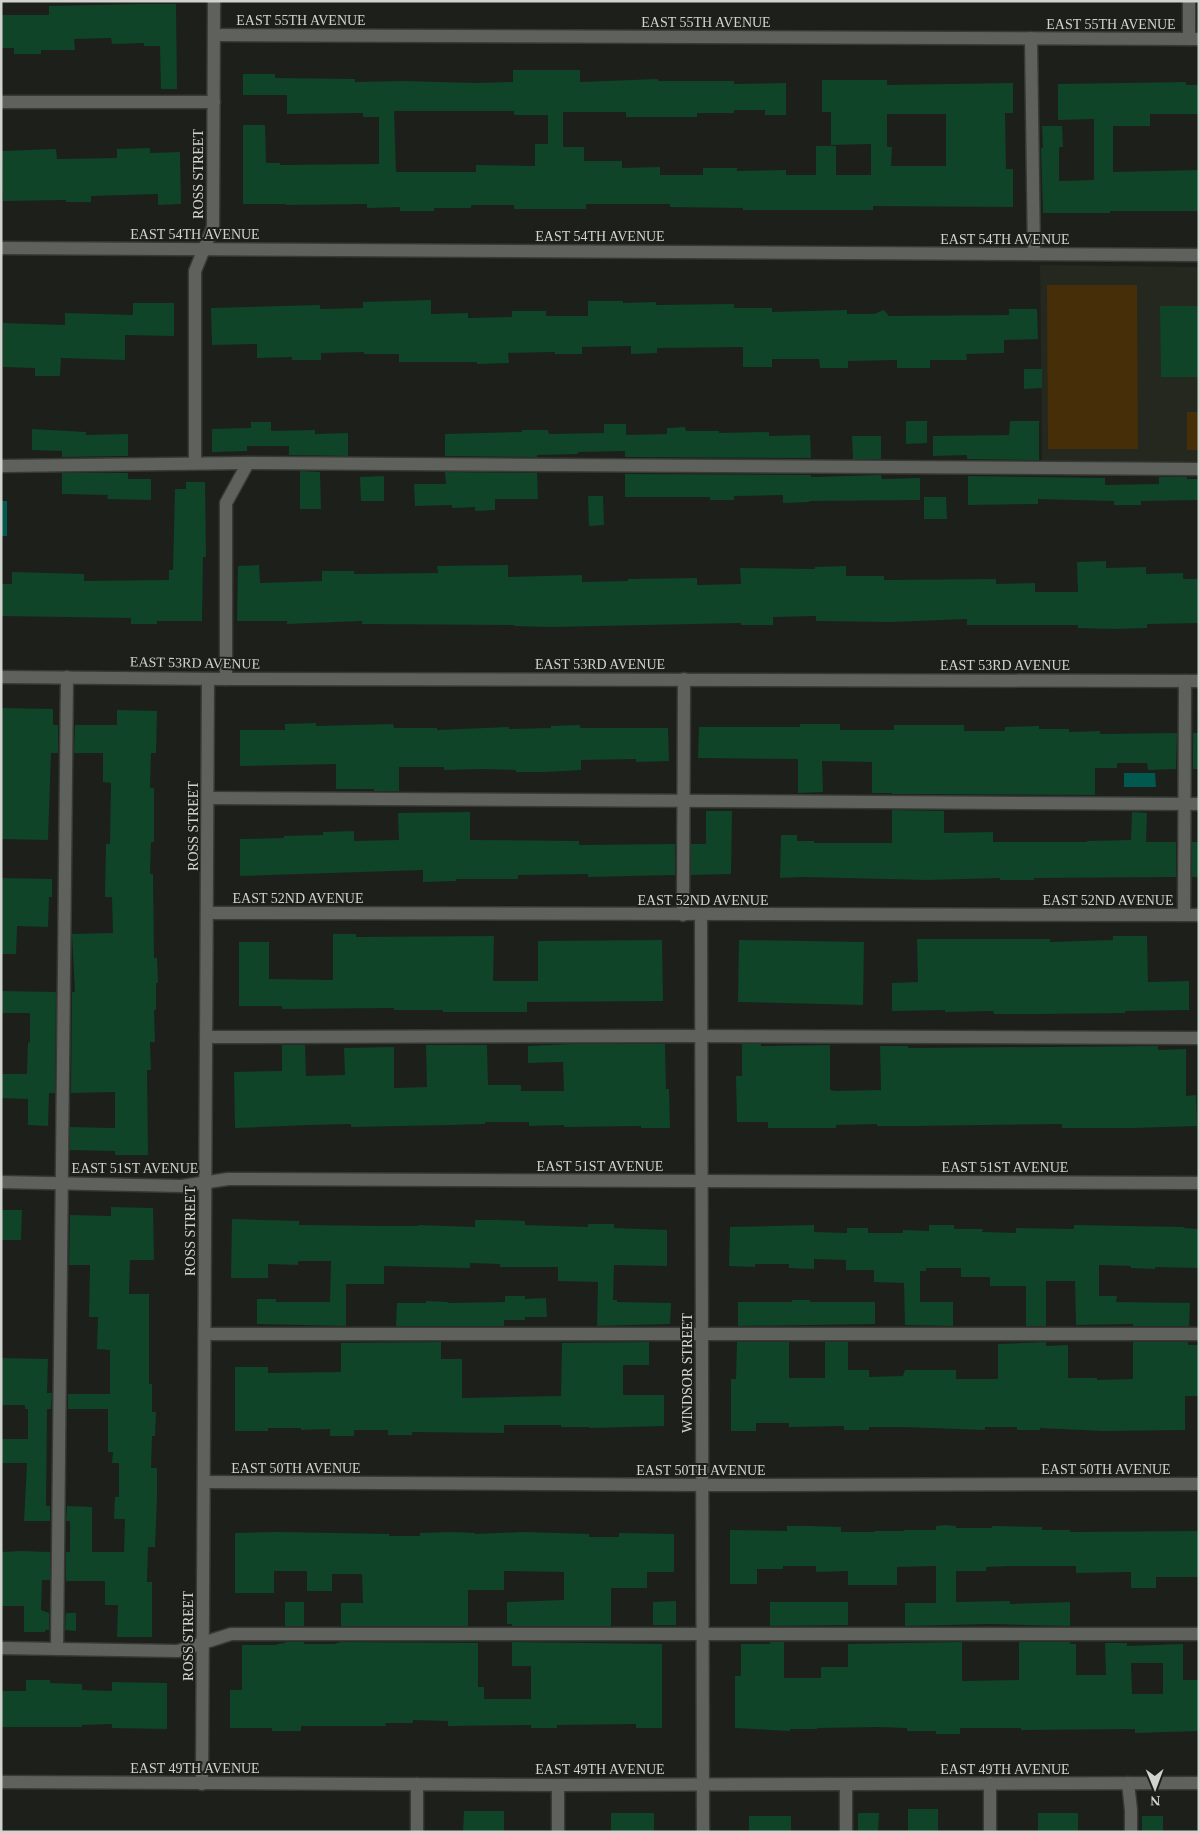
<svg xmlns="http://www.w3.org/2000/svg" width="1200" height="1833" font-family="'Times New Roman',serif">
<style>
.built{fill:#24281e}
.green{fill:#452e08}
.water{fill:#00584e}
.building{fill:#0f4428;fill-rule:evenodd}
.lines{fill:none;stroke-linecap:round;stroke-linejoin:round}
.minor-casing{stroke:#373935;stroke-width:15}
.minor{stroke:#5f625c;stroke-width:12}
.labels{text-anchor:middle;dominant-baseline:central;stroke-width:4;stroke-linejoin:round;paint-order:stroke}
.street-label{font-size:14px;fill:#d1d3cf;stroke:#1c1f1a}
</style>
<rect width="100%" height="100%" fill="#1c1f1a"/>
<path class="built" d="M1040,265L1199,267V461H1042Z"/>
<g class="green">
<path d="M1047,285H1137L1138,449H1048Z"/>
<rect x="1187" y="412" width="12" height="38"/>
</g>
<g class="water">
<rect x="1" y="501" width="6" height="35"/>
<path d="M1124,773H1155L1156,787H1124Z"/>
</g>
<g class="building">
<path d="M143,4H176L177,89H161L160,46H144V43L112,44L111,38L74,39L75,50H41V54H14V48H1V15H49V6Z"/>
<path d="M513,70H580V82L658,79V81H734V84L786,83V115H765V110H734V113H697V117H626V112H563V147H584V161H622V168L660,167V175H703V168H737V171L786,170V175H816V146H836V175H871V144L831,145V112H822V80H887V85L1013,83V113H1005L1006,169H1013V207L873,206V210H743V208L670,207V204H586V209H514V205H471V208H434V211H400V207L367,208V204L286,205V204H243V125H265L266,163H280V165L379,164V117H363V113L287,114V95H243V74H275V78L355,79V82L403,81L476,83L513,82ZM394,111H514V115H548V144H535V166L476,165V172H396ZM887,114H946V166H891L892,147H887Z"/>
<path d="M1186,82V85H1199V114H1150V126H1113V172L1199,170V211H1110V213H1043L1041,148H1043L1042,126H1062L1063,147H1059V181L1094,180V119L1058,120V84Z"/>
<path d="M150,148V153L180,152L181,204L158,205V194L91,196V202H66V200L3,201L2,151L56,149L57,159L117,158V149Z"/>
<path d="M431,300V314L468,313V318L512,317V311H546V316H588V301H623V303L656,302V305L734,304V308H772V312L847,310V314H874L884,310L889,316L1009,315V309H1037L1038,339L1004,340V353L966,354L967,360H930V368H897V360L848,361V368H820L819,359H772V367H743V347L657,348V353L631,354V346L582,347V354H555V352L508,353L509,363L477,364V362H399V354H364V352L321,353V360H292V357L257,358V344L212,345L211,308L320,305V309L363,308V302Z"/>
<path d="M133,303H174V336L125,335V360L61,358L60,376H35V368L3,367V323L65,325V313L133,315Z"/>
<path d="M1160,306H1199V377H1161Z"/>
<path d="M1024,369H1042V388L1024,389Z"/>
<path d="M906,421H927V443L906,444Z"/>
<path d="M1010,421H1039V460L967,459V455L933,456V436L1009,435Z"/>
<path d="M251,422H271V431L315,430V434L348,433V456L289,455V446H247V451L212,452V429L251,428Z"/>
<path d="M604,424H626V435L667,434V428L685,427L686,431H719V433L769,432V436L810,435L811,458L625,457V451L578,452V454L537,455V457L445,456V434L522,432V430H548L549,434L604,433Z"/>
<path d="M32,429L86,432V435L128,434V456L62,457V451L32,450Z"/>
<path d="M852,436H881V459H853Z"/>
<path d="M300,471L320,472L321,509H300Z"/>
<path d="M445,472L537,473L538,499H495V510L475,511V507L452,508V505L415,506L414,484H446Z"/>
<path d="M62,473H128V479H151V500L107,499L108,495L62,494Z"/>
<path d="M625,474L811,475V477L881,475L882,479L920,478V500L809,501V502L783,503V495L734,496V500H710V497H625Z"/>
<path d="M384,476V501H361L360,477Z"/>
<path d="M968,476L1105,478V485L1159,484V477H1187V479H1199V500L1141,501V505H1114V501L1038,499V504L968,505Z"/>
<path d="M186,482H205L206,557H203L202,621H157V624H131V618L1,616V584H12V572L84,574V581L169,580V570H173L175,489H186Z"/>
<path d="M588,496H603L604,525L589,526Z"/>
<path d="M924,497H946L947,519H924Z"/>
<path d="M1106,561V568L1146,567V574L1183,573V579H1199V623L1147,624V628L1114,629L1078,628V625H967V619L891,622L816,621V616L773,617V625H741V623L551,627L514,626V625L362,624V621L287,624V621H237L238,566L259,565L260,583L322,581V571H354V574L438,573L437,566L508,565V577L582,575V582L628,581V579L697,578V585L741,584L740,568L815,569V567L846,566V576H884V580L996,579V584L1035,583V592H1078L1077,562Z"/>
<path d="M1,708L53,709V725H58V753H51L48,840L1,839Z"/>
<path d="M117,710L157,711L156,753H151L150,788H154V842H151L150,874H153L154,958H157L158,983H156V1010H154L155,1042H150L151,1070H147L148,1155H115V1151L70,1150V1127L115,1128V1092L71,1093L72,992H75L72,934L113,933L112,897H105L106,844H110L111,783L103,782V753H74L75,725H117Z"/>
<path d="M316,723V726L393,724L394,728H437V730L509,727V729L551,728V726L580,725V728H668L669,761L636,762V759L581,760V770L546,772H516V770L481,769L444,770V767H399V791H374V789H336V764L240,766V730H285V724Z"/>
<path d="M800,724H840V730H894V725H964V731H1005V727L1039,726V729H1069V732L1100,731V734L1177,733L1176,769L1148,770L1147,763H1117V768H1095V795L892,794V793H872V762L822,761L823,792L798,793V759L698,758L699,727H800Z"/>
<rect x="1193" y="733" width="6" height="36"/>
<path d="M892,810L944,811V833L993,832V842H1087V841L1131,840L1132,812L1147,813L1146,842H1176V877L1034,878V880H1000V878L928,880L803,877L780,878L781,835H797V841H814V843H892Z"/>
<path d="M706,811H732L731,874L691,875V844H706Z"/>
<path d="M470,812V840L579,841V845L675,844V875L588,877V874L518,875V879H456V881L423,882V870L240,876V839L284,838V836L323,835V832L354,831V841L399,840L398,813Z"/>
<rect x="1192" y="842" width="7" height="35"/>
<path d="M1,878L52,879V897H49L48,927L17,926L16,954H1Z"/>
<path d="M333,934H356V937L494,936L493,981H538V941L662,940L663,1001L527,1002V1012H443V1010H394V1008L282,1009V1006H239V942H269V979L333,980Z"/>
<path d="M1113,936H1147L1148,982L1189,981V1010L1125,1011V1013L1039,1014H994L993,1011L945,1012V1010L892,1011V983L918,982L917,939H1050V942L1113,940Z"/>
<path d="M739,940L864,942L863,1005L738,1002Z"/>
<path d="M1,991L56,992L55,1093H49L48,1126L28,1125V1099L1,1098V1074H27L28,1042L30,1043V1013H1Z"/>
<path d="M571,1044H665L666,1089H669L670,1128H641V1126L564,1127V1125L529,1126V1122H485V1124L450,1125L351,1127V1124L310,1125L235,1128L234,1072L282,1071V1045H305L306,1076L345,1075L344,1048L394,1047V1088L427,1087L426,1045H487L488,1085H521V1091H564L563,1062L528,1063V1046Z"/>
<path d="M742,1044H761V1046L830,1045V1090L835,1091L881,1090L880,1046H908V1048L1158,1046V1050L1186,1049V1096L1196,1095L1197,1126L1133,1128H1062V1124L914,1126H877V1124L836,1125V1128H768V1122H737L736,1076H742Z"/>
<path d="M111,1207L153,1208L154,1260H130L129,1294H149V1384H152V1412H156L155,1436H152L151,1468H157V1497L155,1547H148L147,1582H152V1637H117L118,1605H105V1581H66V1552H70V1521H66L67,1506L92,1507V1552H124L125,1519H114L115,1497H119V1463H112L113,1452H108V1409H68V1394H110V1350L97,1349L98,1317H89L90,1265H69L70,1215L111,1216Z"/>
<path d="M1,1210H22L21,1240H1Z"/>
<path d="M232,1219L299,1221V1225L388,1226H418V1225L475,1227V1220H498L525,1221V1225L588,1227V1224H614V1228L667,1230V1266L614,1265L613,1300H617V1302L671,1303L670,1324L597,1326L598,1282L558,1281V1267H500V1264L470,1263V1268L384,1266V1284H346V1326L257,1324V1299H276V1302H330L331,1261H298V1265L268,1264V1278H231Z"/>
<path d="M814,1225V1232L847,1233V1228H868V1233H903V1230L929,1231V1225H954V1229H983L982,1232L1016,1233V1228L1074,1229V1225L1184,1227V1228L1199,1229V1268L1155,1267V1269L1131,1268V1266L1099,1265V1296H1117L1116,1302L1190,1303L1189,1326H1133V1324L1076,1325L1075,1281H1046V1326H1026V1286H990V1277H961V1268H926V1271H920V1302H953V1326L905,1325L904,1283L874,1282V1270H846V1260L814,1259V1269L789,1268V1264H755V1267L729,1266L730,1227Z"/>
<path d="M505,1296H525V1299L546,1298L547,1317H525V1320H504V1326H396L397,1303H426V1301L448,1302V1303L505,1302Z"/>
<path d="M792,1300H810V1302H875V1324L738,1326V1302H792Z"/>
<path d="M441,1342V1359H462V1398L561,1396L562,1343L649,1342V1365H623V1395H664V1426L590,1428V1427H561V1425H504V1433L412,1432V1435H388V1430H354V1436H330V1429L301,1430V1428H268V1431H235V1367H268V1373L341,1372V1343Z"/>
<path d="M737,1342H789V1378H825V1342H848V1370H869V1377L903,1376L905,1370H956V1379H998V1344L1046,1342V1346L1068,1345V1378H1097V1380L1133,1379V1342H1188V1345H1199V1396H1185V1430L1103,1431L1040,1428V1430H1017V1427H985V1430L903,1427H869V1430H844V1426L789,1427V1423H756V1431H731V1379H736Z"/>
<path d="M1,1358L48,1359L47,1393H52L51,1409H47L46,1506H50V1521H24L27,1463H1V1439H28V1409H25V1405H1Z"/>
<path d="M946,1525L956,1526V1528H992V1526L1042,1527V1530H1070V1532L1199,1531V1577H1156V1588H1131V1572L1076,1573V1566H1011L986,1567V1571H956V1602L1010,1601V1604L1070,1602V1626L990,1624L905,1626V1603H936V1566L897,1567V1585H848V1571L816,1572V1566H783V1569H757V1584H730V1530L787,1531V1526H810L841,1527V1532H874V1531H904V1530H936V1526Z"/>
<path d="M279,1532L389,1534V1536H420V1533L450,1532L475,1533V1534L524,1532L589,1534V1537H619V1533L674,1534V1572H647V1588H611V1626H512V1624H507V1602L564,1600V1572L504,1571V1590H468V1626H341V1603H363L362,1574H332V1591H307V1571H274V1593H235V1533Z"/>
<path d="M21,1551L50,1552V1580H42L41,1610L49,1613V1630H45V1632H24V1606H1V1552Z"/>
<path d="M676,1601V1625H653V1602Z"/>
<rect x="285" y="1602" width="19" height="24"/>
<path d="M770,1602H848V1625L770,1626Z"/>
<path d="M66,1613H76V1631L65,1630Z"/>
<path d="M285,1642H304V1644H334L341,1642L478,1643V1687H484V1699H531V1666H512V1642L662,1644V1728H636V1724L557,1725V1728H531V1725L448,1726V1721L413,1720V1723H385L386,1726H301V1731H272V1728H230V1690H242V1645H277V1644L285,1643Z"/>
<path d="M770,1642H784V1678H821V1667H848V1644L962,1642V1681L1019,1680V1642H1070V1644H1076V1675H1106L1105,1643H1127V1646L1183,1644V1680H1199V1731L1135,1733V1729L1021,1730V1728H960V1734H936V1731H907V1728L878,1727L817,1728V1729H790V1731L735,1728V1676H741V1644H770ZM1131,1663H1163V1694H1132Z"/>
<path d="M26,1680H50V1683L82,1684V1690L112,1691V1682L167,1683V1729L112,1728V1724L82,1725V1727H1V1691H26Z"/>
<rect x="908" y="1809" width="30" height="23"/>
<path d="M464,1811H504V1832H463Z"/>
<rect x="611" y="1813" width="43" height="19"/>
<path d="M858,1813H879L878,1832H858Z"/>
<rect x="1038" y="1813" width="40" height="19"/>
<rect x="749" y="1816" width="42" height="16"/>
<rect x="1142" y="1816" width="21" height="16"/>
</g>
<g class="lines">
<defs>
<g id="minor">
<path d="M1189,1V39"/>
<path d="M214,35L1199,39"/>
<path d="M1031,38L1034,254"/>
<path d="M1,102H214"/>
<path d="M1,248L1199,255"/>
<path d="M195,463V271L213,227L214,1"/>
<path d="M1,466L248,463L1199,469"/>
<path d="M1,677L226,679L1199,681"/>
<path d="M226,679V503L248,463"/>
<path d="M208,798L1199,804"/>
<path d="M207,913L1199,915"/>
<path d="M701,914L703,1832"/>
<path d="M683,915L684,679"/>
<path d="M1184,915L1185,681"/>
<path d="M206,1037L676,1036L1199,1038"/>
<path d="M1,1182L182,1186L228,1179L1199,1183"/>
<path d="M205,1334H1199"/>
<path d="M204,1482L703,1485L1199,1484"/>
<path d="M1,1648L178,1651L231,1634H1199"/>
<path d="M57,1649L67,677"/>
<path d="M1,1782L558,1785L1199,1783"/>
<path d="M1128,1783L1131,1810V1832"/>
<path d="M202,1784L208,679"/>
<path d="M846,1785V1832"/>
<path d="M417,1832V1784"/>
<path d="M558,1832V1785"/>
<path d="M990,1832V1783"/>
</g>
</defs>
<use href="#minor" class="minor-casing"/>
<use href="#minor" class="minor"/>
</g>
<g class="labels">
<g class="street-label">
<text x="301" y="20">EAST 55TH AVENUE</text>
<text x="706" y="22">EAST 55TH AVENUE</text>
<text x="1111" y="24">EAST 55TH AVENUE</text>
<text transform="translate(198 174) rotate(-90)">ROSS STREET</text>
<text x="195" y="234">EAST 54TH AVENUE</text>
<text x="600" y="236">EAST 54TH AVENUE</text>
<text x="1005" y="239">EAST 54TH AVENUE</text>
<text transform="translate(195 663) rotate(1)">EAST 53RD AVENUE</text>
<text x="600" y="664">EAST 53RD AVENUE</text>
<text x="1005" y="665">EAST 53RD AVENUE</text>
<text transform="translate(193 826) rotate(-90)">ROSS STREET</text>
<text x="298" y="898">EAST 52ND AVENUE</text>
<text x="703" y="900">EAST 52ND AVENUE</text>
<text x="1108" y="900">EAST 52ND AVENUE</text>
<text x="600" y="1166">EAST 51ST AVENUE</text>
<text x="1005" y="1167">EAST 51ST AVENUE</text>
<text x="135" y="1168">EAST 51ST AVENUE</text>
<text transform="translate(190 1231) rotate(-90)">ROSS STREET</text>
<text transform="translate(687 1373) rotate(-90)">WINDSOR STREET</text>
<text x="296" y="1468">EAST 50TH AVENUE</text>
<text x="1106" y="1469">EAST 50TH AVENUE</text>
<text x="701" y="1470">EAST 50TH AVENUE</text>
<text transform="translate(188 1636) rotate(-90)">ROSS STREET</text>
<text x="195" y="1768">EAST 49TH AVENUE</text>
<text x="600" y="1769">EAST 49TH AVENUE</text>
<text x="1005" y="1769">EAST 49TH AVENUE</text>
</g>
</g>
<rect width="1200" height="1833" fill="none" stroke="#d1d3cf" stroke-width="5"/>
<g transform="translate(1155 1788) rotate(179)" stroke="#1c1f1a" stroke-width="4" paint-order="stroke">
<path d="M0-4L9 19L0 12L-9 19Z" fill="#d1d3cf"/>
<text y="-8" font-size="14" font-weight="bold" text-anchor="middle" fill="#d1d3cf">N</text>
</g>
</svg>
